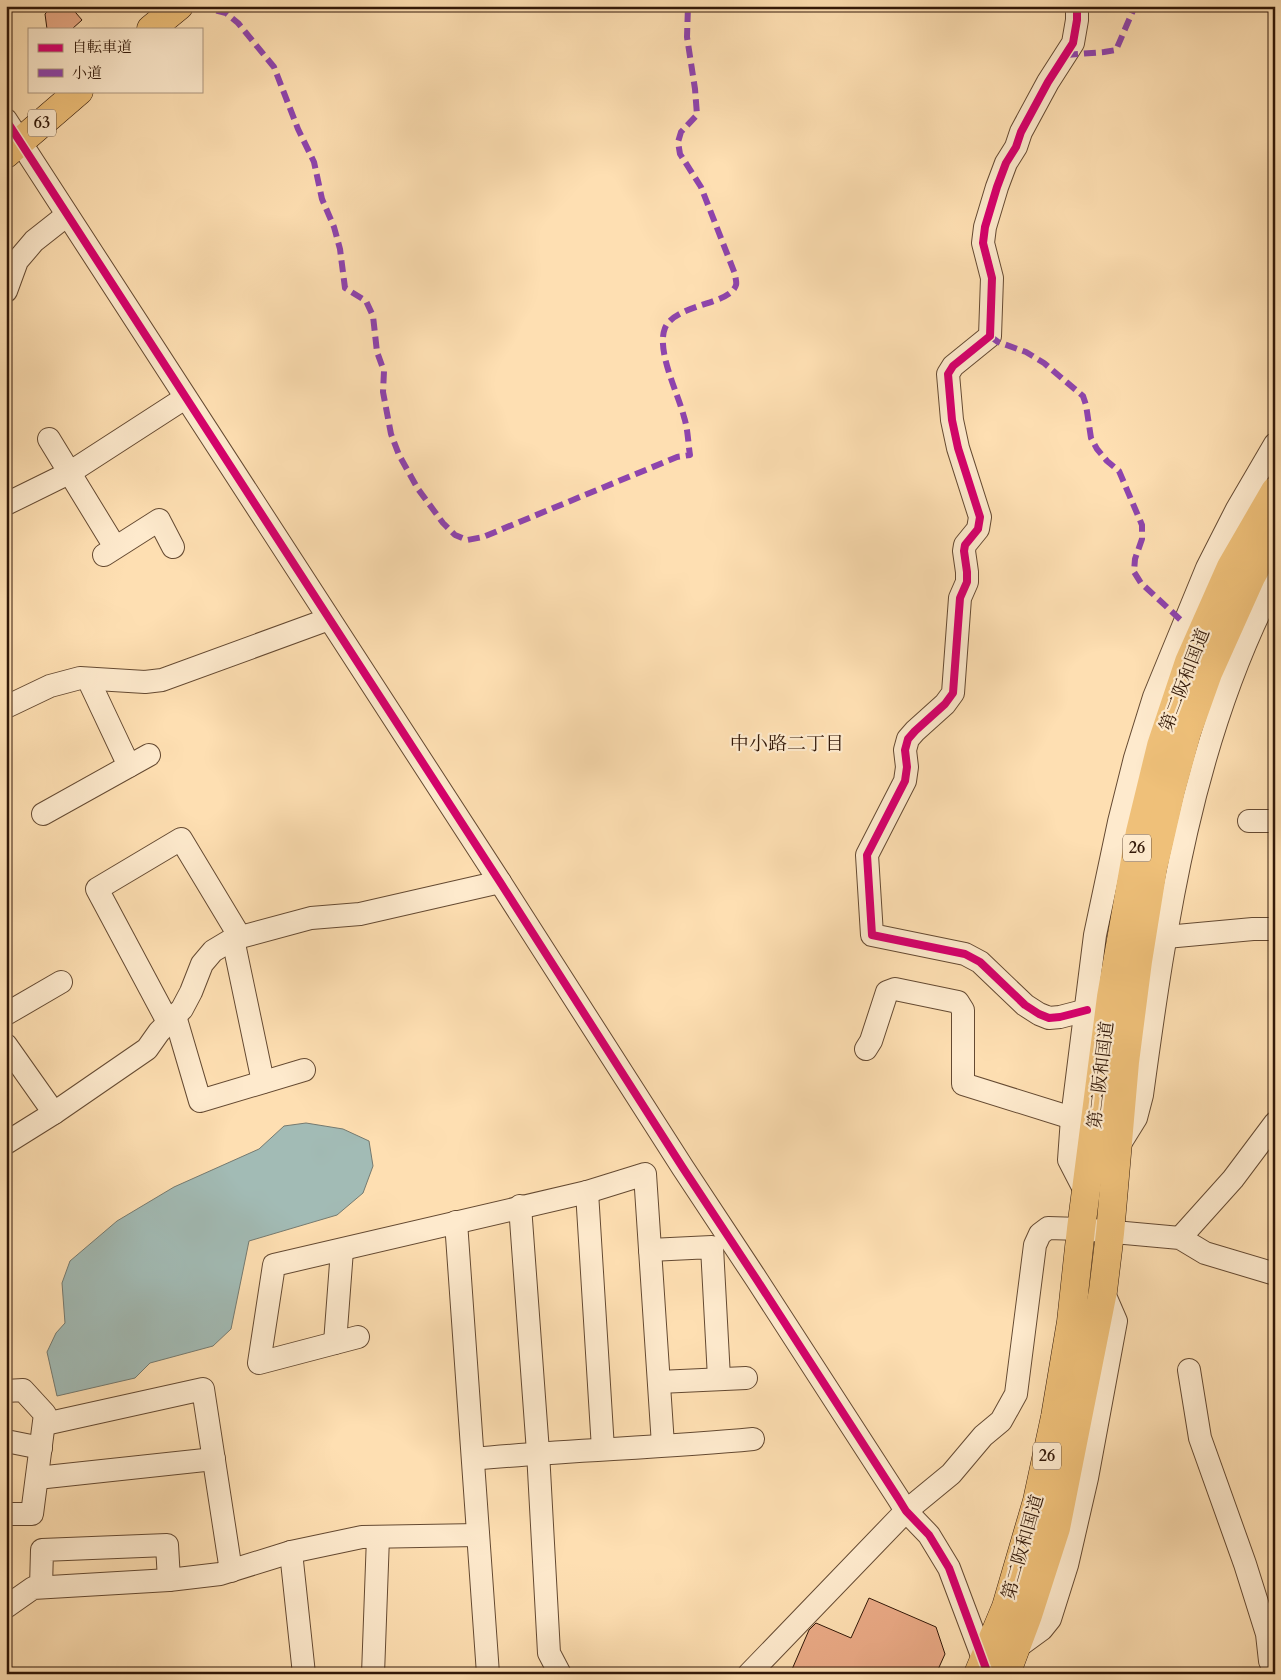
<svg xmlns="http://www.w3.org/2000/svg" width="1281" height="1680" font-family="Cardo,'Noto Serif JP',serif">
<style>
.water{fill:#a2bbb5;stroke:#757a70}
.building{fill:#eaaa86;stroke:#321808}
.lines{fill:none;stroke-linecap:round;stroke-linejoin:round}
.minor-casing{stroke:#654a32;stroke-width:24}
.major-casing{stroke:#321808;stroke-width:29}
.highway-casing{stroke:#321808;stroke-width:29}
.minor{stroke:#feeacd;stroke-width:22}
.major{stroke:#efc079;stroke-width:28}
.highway{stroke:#efc079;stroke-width:28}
.quiet{stroke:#8e44ad;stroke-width:6;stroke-dasharray:12 6;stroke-linecap:butt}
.cycleway-casing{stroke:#feeacd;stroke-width:11}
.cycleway{stroke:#d6006c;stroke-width:8}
.labels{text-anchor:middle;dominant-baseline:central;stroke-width:4.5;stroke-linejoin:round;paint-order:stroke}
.shield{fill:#feeacd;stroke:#6f5743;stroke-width:1}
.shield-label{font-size:16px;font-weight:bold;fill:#321808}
.street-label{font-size:18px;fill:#321808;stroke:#feeacd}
.neighbourhood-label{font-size:19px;fill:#321808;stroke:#feeacd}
</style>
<rect width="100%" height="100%" fill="#fedfb2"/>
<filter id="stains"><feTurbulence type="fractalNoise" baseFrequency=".004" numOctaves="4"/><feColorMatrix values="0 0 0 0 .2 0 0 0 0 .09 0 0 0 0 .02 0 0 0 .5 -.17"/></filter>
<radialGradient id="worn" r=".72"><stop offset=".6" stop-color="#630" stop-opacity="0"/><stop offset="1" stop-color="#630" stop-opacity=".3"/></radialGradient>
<path class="water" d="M306,1123L343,1129L369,1141L373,1166L363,1193L337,1215L249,1241L231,1329L213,1346L150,1363L135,1378L57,1396L47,1352L56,1333L65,1323L62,1283L70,1261L117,1221L174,1187L259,1149L284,1126Z"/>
<g class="building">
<path d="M53,6H70L82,20L72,29H47L45,14Z"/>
<path d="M869,1598L936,1627L945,1654L936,1674H790L809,1630L816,1623L851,1638Z"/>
</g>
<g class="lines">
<defs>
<g id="minor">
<path d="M1077,6V20L1073,43L1048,82L1021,132L1016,147L1006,163L997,187L985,227L983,243L992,278L990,336L953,366L948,374L952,420L958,448L980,517L978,529L965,545L964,551L967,572V582L960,598L953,693L945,704L915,731L908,739L905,750L907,767L905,781L867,855L872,935L965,954L980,962L1025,1005L1039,1014L1049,1018L1060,1017L1087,1010"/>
<path d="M6,120L500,882L683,1168L757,1280L898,1498L906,1511L929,1535L949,1568L987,1669"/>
<path d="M6,291L17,261L34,241L67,215"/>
<path d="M49,439L115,547"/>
<path d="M6,504L69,473L185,398"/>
<path d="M104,555L159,520L173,547"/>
<path d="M88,679L129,766"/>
<path d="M6,707L50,686L80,678L145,682L162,680L329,619"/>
<path d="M43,814L149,755"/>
<path d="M1249,821H1275"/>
<path d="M1166,937L1253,929H1275"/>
<path d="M233,939L263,1082"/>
<path d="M6,1014L61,982"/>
<path d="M175,1016L200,1101L304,1070"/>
<path d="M168,1022L97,889L181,839L240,937"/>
<path d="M6,1045L54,1113"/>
<path d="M866,1049L871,1041L887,992L895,989L958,1002L963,1010V1084L1072,1118"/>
<path d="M6,1143L54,1113L147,1049L159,1032L182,1009L191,992L202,964L213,951L233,939L311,918L360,914L500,882"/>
<path d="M1118,1147L1136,1118L1142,1095C1166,919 1192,739 1275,581"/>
<path d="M1085,1191L1069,1160L1072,1118L1095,935L1119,822L1135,758L1154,697L1207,568L1237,509L1275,444"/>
<path d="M587,1192L603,1449"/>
<path d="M520,1206L538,1452L549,1653L560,1674"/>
<path d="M456,1222L488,1674"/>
<path d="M1180,1238L1233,1179L1275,1123"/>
<path d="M650,1250L712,1247L719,1378"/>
<path d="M358,1337L259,1363L274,1265L587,1192L645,1174L663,1445"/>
<path d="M335,1343L342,1250"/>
<path d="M1189,1370L1200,1438L1245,1564L1267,1634L1270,1661L1275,1671"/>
<path d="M659,1382L746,1378"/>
<path d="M6,1391L23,1390L45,1414L32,1514H6"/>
<path d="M45,1424L203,1389L231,1571"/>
<path d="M6,1441L41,1448"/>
<path d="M473,1459C566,1450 660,1448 753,1439"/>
<path d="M37,1478L214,1459"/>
<path d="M291,1552L304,1674"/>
<path d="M41,1587L42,1550L167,1545L169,1580"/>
<path d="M6,1607L33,1588L169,1580L220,1574L291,1552L362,1537L478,1535"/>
<path d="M1016,1648L1042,1629L1050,1619L1067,1565L1087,1478L1116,1321L1103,1291"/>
<path d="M373,1674L378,1537"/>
<path d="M749,1674L906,1511L951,1474L983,1436L1001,1421L1016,1394L1035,1245L1040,1234L1048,1228L1081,1229L1180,1238L1205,1253L1275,1274"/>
</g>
<g id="major">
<path d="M151,29L179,6"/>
<path d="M6,154L79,91"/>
</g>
<g id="highway">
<path d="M978,1674L1006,1607L1037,1501L1055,1417L1071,1322L1081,1229L1111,997L1140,832L1161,746L1189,662L1231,567L1275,491"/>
<path d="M1006,1674L1028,1615L1056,1528L1103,1291L1110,1233L1125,1062L1138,961L1153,868L1171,790L1187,732L1208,673L1251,577L1275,534"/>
</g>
</defs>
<use href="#minor" class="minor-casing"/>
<use href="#major" class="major-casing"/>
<use href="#highway" class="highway-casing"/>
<use href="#minor" class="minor"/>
<use href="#major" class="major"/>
<use href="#highway" class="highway"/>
<g class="quiet">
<path d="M199,6L226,13L238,23L274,67L298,129L314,162L322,199L334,227L340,249L345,288L366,301L373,316L377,352L384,371L383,392L391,434L399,455L418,489L443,523L455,535L467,540L483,537L677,457L690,455C688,443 688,429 684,417C678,393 656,351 665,328C675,304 730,305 736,285C737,282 735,277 735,274L701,187L680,154L678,142L681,132L697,115L695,89L687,37L688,6"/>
<path d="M1066,55L1104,52L1116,50L1135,6"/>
<path d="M990,336L998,342L1026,352L1044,363L1083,396L1086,405L1091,438L1097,449L1107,461L1119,471L1142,525V539L1135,559L1134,572L1141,583L1184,623"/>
</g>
<defs>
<g id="cycleway">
<path d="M1077,6V20L1073,43L1048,82L1021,132L1016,147L1006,163L997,187L985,227L983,243L992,278L990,336L953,366L948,374L952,420L958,448L980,517L978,529L965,545L964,551L967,572V582L960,598L953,693L945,704L915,731L908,739L905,750L907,767L905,781L867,855L872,935L965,954L980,962L1025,1005L1039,1014L1049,1018L1060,1017L1087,1010"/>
<path d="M6,120L500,882L683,1168L757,1280L898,1498L906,1511L929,1535L949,1568L988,1674"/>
</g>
</defs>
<use href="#cycleway" class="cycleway-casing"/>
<use href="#cycleway" class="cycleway"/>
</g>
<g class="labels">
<g class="shield">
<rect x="28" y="109.5" width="28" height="27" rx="4"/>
<rect x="1123" y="834.5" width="28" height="27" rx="4"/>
<rect x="1033" y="1442.5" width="28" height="27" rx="4"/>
</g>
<g class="shield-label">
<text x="42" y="123">63</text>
<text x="1137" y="848">26</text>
<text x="1047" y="1456">26</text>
</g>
<g class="street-label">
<text transform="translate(1185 680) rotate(-69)">第二阪和国道</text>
<text transform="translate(1101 1075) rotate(-83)">第二阪和国道</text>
<text transform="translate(1023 1547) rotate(-74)">第二阪和国道</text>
</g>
<g class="neighbourhood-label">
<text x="787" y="744">中小路二丁目</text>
</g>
</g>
<rect width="1281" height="1680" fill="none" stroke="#fedfb2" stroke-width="25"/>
<rect x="8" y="8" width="1266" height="1665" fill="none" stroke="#321808" stroke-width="2.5"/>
<rect x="12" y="12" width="1256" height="1655" fill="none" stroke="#321808"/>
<rect x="28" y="28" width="175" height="65" fill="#feeacd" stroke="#ac967e"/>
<rect x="38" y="44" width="25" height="8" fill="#d6006c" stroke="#ac967e"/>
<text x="72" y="52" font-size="15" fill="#321808">自転車道</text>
<rect x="38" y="69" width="25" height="8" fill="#8e44ad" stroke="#ac967e"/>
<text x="72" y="78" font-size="15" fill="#321808">小道</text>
<rect width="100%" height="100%" filter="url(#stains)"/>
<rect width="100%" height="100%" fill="url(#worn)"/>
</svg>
